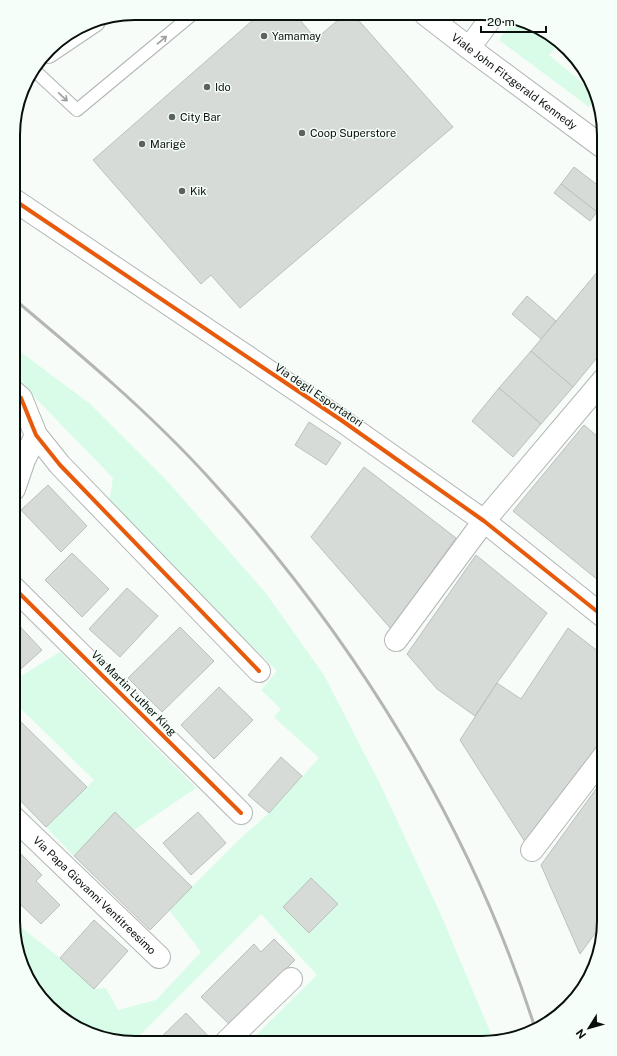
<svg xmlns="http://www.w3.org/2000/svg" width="617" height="1056" font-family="'Public Sans',sans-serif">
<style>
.green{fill:#d8fce8}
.building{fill:#d6dbd8;stroke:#bbc0bd}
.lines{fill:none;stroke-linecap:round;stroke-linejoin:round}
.service-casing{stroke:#b2b6b4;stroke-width:14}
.minor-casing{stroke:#b2b6b4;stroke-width:24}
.secondary-casing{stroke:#b2b6b4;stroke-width:24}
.service{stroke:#fefffe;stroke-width:12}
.minor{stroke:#fefffe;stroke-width:22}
.secondary{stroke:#fefffe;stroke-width:22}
.rail{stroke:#b4b5b4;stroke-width:3}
.cycleway-casing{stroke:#f5fef9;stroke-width:6}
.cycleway{stroke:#e8590c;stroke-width:4}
.oneway{stroke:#9c9f9d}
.poi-dot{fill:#5c625f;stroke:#f5fef9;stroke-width:1.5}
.labels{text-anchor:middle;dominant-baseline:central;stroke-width:3;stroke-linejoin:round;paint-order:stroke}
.poi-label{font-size:11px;fill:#090f0c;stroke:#f5fef9;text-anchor:start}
.street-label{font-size:11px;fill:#090f0c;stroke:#f5fef9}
.rim{fill:none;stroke:#090f0c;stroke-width:2}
</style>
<rect width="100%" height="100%" fill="#f7fcf9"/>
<g class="green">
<path d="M513,20L556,38L560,43L549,55L596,94L597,99L589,107L499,40Z"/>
<path d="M14,347L89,403L168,482L265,592L324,675L382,788L441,915L494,1041L482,1043L249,1042L317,975L261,914L133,1042H120L61,1018L22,967L13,921L60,958L94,989L106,988L118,1010L156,1000L201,952L169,910L243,836L269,813L319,758L274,717L281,709L261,690L277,671L109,502L113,478L14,376Z"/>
<path d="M60,652L196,788L134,830L115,813L74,856L46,827L94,780L13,701V681Z"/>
</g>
<g class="building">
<path d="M261,13H294L316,39L345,14H353L453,127L240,308L211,275L201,284L93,160Z"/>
<path d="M574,167L604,190V202L597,212L561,184Z"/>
<path d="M561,184L597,212L590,221L554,193Z"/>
<path d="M604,264V349L573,387L531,351Z"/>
<path d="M527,296L556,321L541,339L512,314Z"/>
<path d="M531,351L573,387L541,424L499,388Z"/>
<path d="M499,388L541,424L513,457L472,421Z"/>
<path d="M604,401V416L596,410Z"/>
<path d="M309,422L341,443L326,465L295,445Z"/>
<path d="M14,425L21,433L14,440Z"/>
<path d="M584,425L604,442V585L513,511Z"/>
<path d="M364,467L456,538L391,629L311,537Z"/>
<path d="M48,485L87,526L61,552L21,510Z"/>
<path d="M72,553L109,589L82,617L45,580Z"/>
<path d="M476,555L547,613L497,683L475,716L437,689L407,654Z"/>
<path d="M127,588L158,616L120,657L89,629Z"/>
<path d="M13,619L42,650L13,676Z"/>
<path d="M180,627L214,661L162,712L128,678Z"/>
<path d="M568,628L604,656L598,664L604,669V737L527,845L460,740L497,683L521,699Z"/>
<path d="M219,687L253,720L214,759L181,725Z"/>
<path d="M13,714L87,787L46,827L13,793Z"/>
<path d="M281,757L302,776L269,813L248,795Z"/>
<path d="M604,778V929L603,933L599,928L580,954L541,865Z"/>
<path d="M115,812L192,887L150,930L74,856Z"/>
<path d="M198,812L226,843L191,875L163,843Z"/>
<path d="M13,846L42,875L36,881L60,905L41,924L17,901L13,905Z"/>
<path d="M311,878L338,904L309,933L283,907Z"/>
<path d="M94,920L128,951L94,989L60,958Z"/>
<path d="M274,939L295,960L230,1025L201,997L254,944L261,952Z"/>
<path d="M186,1013L214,1042H156Z"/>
</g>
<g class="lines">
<defs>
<path id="service" d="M34,70L77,110L194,13"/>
<g id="minor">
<path d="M469,48L494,14"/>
<path d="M14,200L341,420L484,521L604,617"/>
<path d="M14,392L21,398L36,435L60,465L259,671"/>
<path d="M14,489L24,460L36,435"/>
<path d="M13,587L241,813"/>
<path d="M396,640L484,521L604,379"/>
<path id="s1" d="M13,817L159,957"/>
<path d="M532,850L604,756"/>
<path d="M226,1042L291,979"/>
</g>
<g id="secondary">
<path id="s2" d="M425,14L469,48L604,148"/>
<path d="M48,52L94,21"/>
</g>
</defs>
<use href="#service" class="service-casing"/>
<use href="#minor" class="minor-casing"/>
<use href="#secondary" class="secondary-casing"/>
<use href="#service" class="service"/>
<use href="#minor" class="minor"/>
<use href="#secondary" class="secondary"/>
<path class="rail" d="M14,299C82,356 150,413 209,478C353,636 470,824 535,1028"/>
<defs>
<g id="cycleway">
<path d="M14,200L341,420L484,521L604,617"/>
<path d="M14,392L21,398L36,435L60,465L259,671"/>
<path d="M13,587L241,813"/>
</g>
</defs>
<use href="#cycleway" class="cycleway-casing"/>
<use href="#cycleway" class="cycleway"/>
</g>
<defs><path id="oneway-shaft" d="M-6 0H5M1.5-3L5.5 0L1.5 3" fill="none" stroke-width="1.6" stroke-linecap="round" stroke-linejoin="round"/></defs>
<g class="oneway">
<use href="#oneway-shaft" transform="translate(162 40) rotate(-40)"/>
<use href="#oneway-shaft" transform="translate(63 97) rotate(43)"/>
</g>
<g class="poi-dot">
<circle cx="264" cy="36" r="4"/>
<circle cx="207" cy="87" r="4"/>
<circle cx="172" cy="117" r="4"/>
<circle cx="302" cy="133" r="4"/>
<circle cx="142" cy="144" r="4"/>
<circle cx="182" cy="191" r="4"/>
</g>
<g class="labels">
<g class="poi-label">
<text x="272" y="36">Yamamay</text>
<text x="215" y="87">Ido</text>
<text x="180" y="117">City Bar</text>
<text x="310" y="133">Coop Superstore</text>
<text x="150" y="144">Marigè</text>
<text x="190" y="191">Kik</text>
</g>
<g class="street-label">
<text stroke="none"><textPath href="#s2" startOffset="112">Viale John Fitzgerald Kennedy</textPath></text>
<text transform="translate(319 395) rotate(34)">Via degli Esportatori</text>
<text transform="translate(134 693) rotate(45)">Via Martin Luther King</text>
<text stroke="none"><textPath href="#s1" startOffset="113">Via Papa Giovanni Ventitreesimo</textPath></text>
</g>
</g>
<path d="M0 0H617V1056H0ZM135 20H482A115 115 0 0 1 597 135V921A115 115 0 0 1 482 1036H135A115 115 0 0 1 20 921V135A115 115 0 0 1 135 20Z" fill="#f5fef9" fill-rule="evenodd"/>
<path class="rim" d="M135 20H482A115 115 0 0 1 597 135V921A115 115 0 0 1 482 1036H135A115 115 0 0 1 20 921V135A115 115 0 0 1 135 20Z"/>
<g transform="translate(589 1028) rotate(233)" stroke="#f5fef9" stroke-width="3" paint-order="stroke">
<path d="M0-3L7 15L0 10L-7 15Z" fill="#090f0c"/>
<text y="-6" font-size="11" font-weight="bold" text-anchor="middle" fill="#090f0c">N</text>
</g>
<path d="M481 26v6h65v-6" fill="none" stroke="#090f0c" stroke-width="2"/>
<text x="487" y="26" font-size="12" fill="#090f0c" stroke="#f5fef9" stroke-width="3" paint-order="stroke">20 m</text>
</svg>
